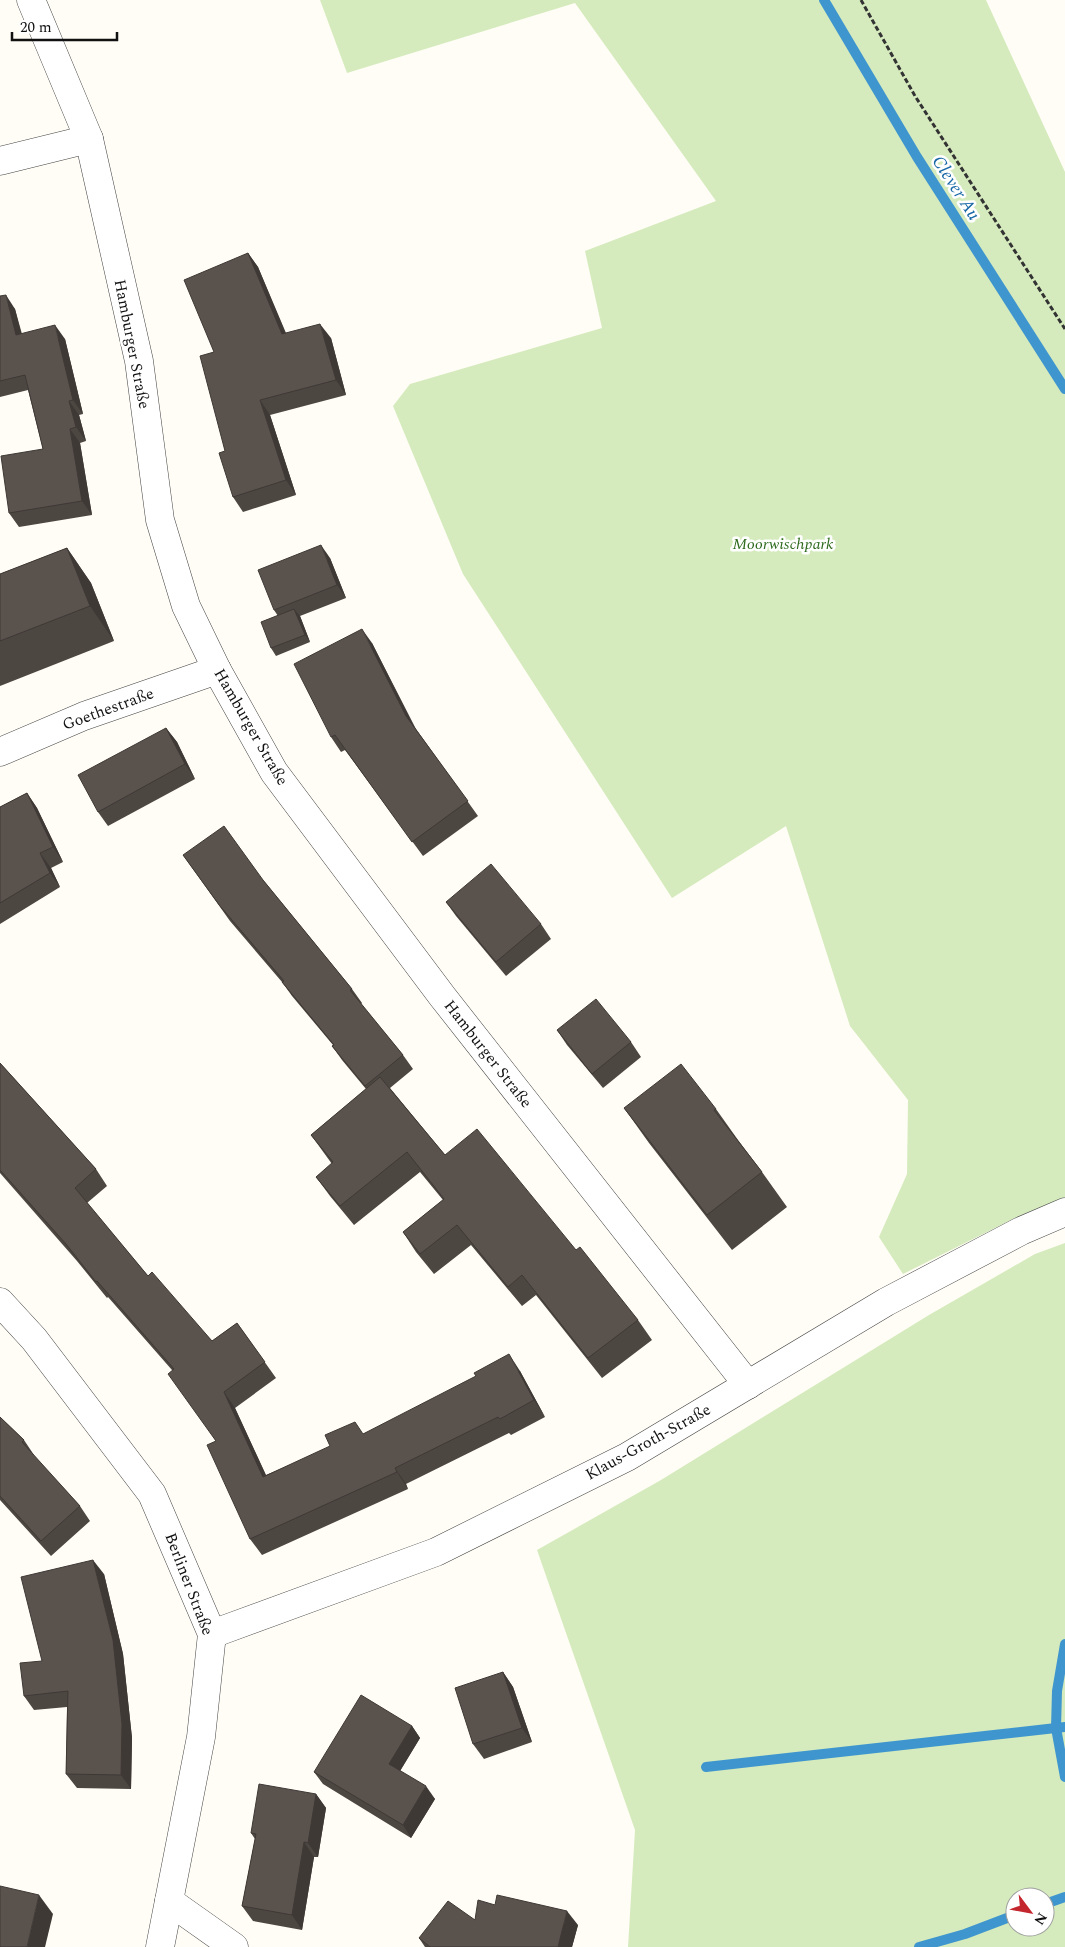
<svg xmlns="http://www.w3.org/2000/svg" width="1065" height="1947" font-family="Spectral,serif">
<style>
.green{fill:#d5ebbd;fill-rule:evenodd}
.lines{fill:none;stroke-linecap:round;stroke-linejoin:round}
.stream{stroke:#3f96cf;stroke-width:10}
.minor-casing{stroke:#444;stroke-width:29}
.path{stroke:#333;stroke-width:3;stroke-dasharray:5 2.5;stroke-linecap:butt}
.minor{stroke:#fff;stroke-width:28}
.wall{fill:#4d4742}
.shaded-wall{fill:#3f3936}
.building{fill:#5a524d;stroke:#3f3936}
.labels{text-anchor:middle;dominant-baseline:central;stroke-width:5;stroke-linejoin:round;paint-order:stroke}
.street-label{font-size:16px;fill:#111;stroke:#fff}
.park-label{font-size:16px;font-style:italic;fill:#2f6b1f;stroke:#fff}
.water-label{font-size:18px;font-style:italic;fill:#1768a6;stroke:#fff}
</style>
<rect width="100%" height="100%" fill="#fffdf5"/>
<g class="green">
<path d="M320,0H986L1065,172V1197L1019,1216L903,1274L879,1237L907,1174L908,1100L850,1026L786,826L672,898L463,574L393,406L410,384L602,328L585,251L716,201L575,3L347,73Z"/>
<path d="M1065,1243V1947H628L635,1830L537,1550L661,1480L929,1315L1035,1254ZM1015,1897H1045V1927H1015Z"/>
</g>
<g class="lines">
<g class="stream">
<path d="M824,0L917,157L1065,389"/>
<path d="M1065,1644L1057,1691L1056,1728L1065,1777"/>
<path d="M706,1767L1065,1727"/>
<path d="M1045,1904L1065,1897"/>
<path d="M919,1947L965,1934L1015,1915"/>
</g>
<defs>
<g id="minor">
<path d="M31,0L89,139L139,361L160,520L186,606L217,670L274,772L442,996L748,1385"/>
<path d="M0,161L89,139"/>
<path d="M0,752L84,716L217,670"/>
<path d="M0,1302L34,1339L152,1494L212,1634L201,1737L160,1947"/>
<path d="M212,1634L436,1552L627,1457L886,1302L1021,1231L1065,1212"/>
<path d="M169,1901L234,1947"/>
</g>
</defs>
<use href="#minor" class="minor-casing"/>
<path class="path" d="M861,0L915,96L1065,329"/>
<use href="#minor" class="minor"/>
</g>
<g class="wall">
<path d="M248,253L258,267L286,333L331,338L346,395L270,415L296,495L243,512L233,497L225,451L214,352Z"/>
<path d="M0,296L15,309L22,334L65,339L83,414L79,415L86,441L80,443L92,515L19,527L9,513L43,449L28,390L0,397Z"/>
<path d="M67,548L91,583L114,641L0,686V574Z"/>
<path d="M330,558L346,598L300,616L310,642L276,656L271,648L278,616L274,610Z"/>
<path d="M372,643L416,729L478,816L423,856L345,750L341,752L331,737Z"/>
<path d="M166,728L177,742L195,779L108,826L98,812Z"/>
<path d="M27,793L37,808L63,862L51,868L60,887L0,924V807Z"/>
<path d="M183,855L263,880L352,989L362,1003L361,1004L403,1055L413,1069L390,1088L445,1155L576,1250L638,1320L652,1340L602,1378L536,1295L522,1306L471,1245L434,1274L416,1252L403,1232L443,1200L420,1172L354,1225L330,1196L316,1177L332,1164L311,1135L366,1089L342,1060L332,1046L333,1045L292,996L282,982L230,921Z"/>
<path d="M446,902L541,924L551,939L506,976L456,916Z"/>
<path d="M557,1030L631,1042L641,1057L603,1088L567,1045Z"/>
<path d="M0,1063L96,1169L107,1186L87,1203L148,1276L212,1341L237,1323L276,1378L235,1408L266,1475L363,1434L520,1371L545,1417L511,1435L509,1433L406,1484L408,1489L262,1555L250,1539L216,1441L172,1370L108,1297L107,1298L77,1261L0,1173Z"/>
<path d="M624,1108L716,1109L738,1140L762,1172L787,1207L732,1250L649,1143Z"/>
<path d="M0,1417L24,1440L34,1455H33L80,1506L90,1521L51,1556L0,1500Z"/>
<path d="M104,1574L123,1654L132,1738L131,1789L77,1788L66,1774L67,1707L34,1710L24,1696L42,1661Z"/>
<path d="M503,1672L513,1687L532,1742L484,1759L473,1744Z"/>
<path d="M412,1726L420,1738L400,1771L435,1799L411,1838L323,1784L314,1772Z"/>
<path d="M316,1794L326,1808L318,1857H314L302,1930L253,1921L242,1906L255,1839L251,1833Z"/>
<path d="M475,1920L578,1925L572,1947H425L419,1938Z"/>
</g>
<g class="shaded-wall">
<path d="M248,253L258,267L292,349L282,334Z"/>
<path d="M6,295L15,309L25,349L16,335Z"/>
<path d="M320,324L331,338L346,395L336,380Z"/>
<path d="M55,325L65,339L83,414L73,400Z"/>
<path d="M260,400L270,415L296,495L286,480Z"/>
<path d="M69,401L79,415L86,441L76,427Z"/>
<path d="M70,429L80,443L92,515L82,501Z"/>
<path d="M321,545L330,558L346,598L337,585Z"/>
<path d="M67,548L91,583L114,641L90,606Z"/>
<path d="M294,609L300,616L310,642L305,635Z"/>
<path d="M362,629L372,643L416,731L406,716Z"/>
<path d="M166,728L177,742L195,779L185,764Z"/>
<path d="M27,793L37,808L63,862L53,847Z"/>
<path d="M40,853L51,868L60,887L50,873Z"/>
<path d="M509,1354L520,1371L545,1417L534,1400Z"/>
<path d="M224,1392L235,1408L274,1493L263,1477Z"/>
<path d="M395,1468L406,1484L408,1489L397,1472Z"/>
<path d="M93,1560L104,1574L123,1654L132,1738L131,1789L121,1775Z"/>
<path d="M503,1672L513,1687L532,1742L522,1728Z"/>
<path d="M412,1726L420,1738L397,1776L389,1764Z"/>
<path d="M426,1786L435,1799L411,1838L403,1825Z"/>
<path d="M316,1794L326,1808L318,1857L308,1843Z"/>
<path d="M304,1842L314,1857L302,1930L292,1915Z"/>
<path d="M39,1895L53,1914L45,1947H27Z"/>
<path d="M567,1911L578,1925L572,1947H558Z"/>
</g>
<g class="building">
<path d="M248,253L282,334L320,324L336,380L260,400L286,480L233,497L219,453L225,451L200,356L214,352L184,280Z"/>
<path d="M6,295L16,335L55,325L73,400L69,401L76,427L70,429L82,501L9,513L1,456L43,449L25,375L0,381V296Z"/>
<path d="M321,545L337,585L274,610L258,570Z"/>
<path d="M67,548L90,606L0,641V574Z"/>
<path d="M294,609L305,635L271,648L261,622Z"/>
<path d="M362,629L406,716L468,801L412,842L335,735L331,737L294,664Z"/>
<path d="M166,728L185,764L98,812L78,775Z"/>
<path d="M27,793L53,847L40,853L50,873L0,903V807Z"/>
<path d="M224,826L263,880L352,989L350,990L403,1055L365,1086L332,1046L334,1045L282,982L284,981L220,906L183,855Z"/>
<path d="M491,864L541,924L496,962L446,902Z"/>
<path d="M596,999L631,1042L592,1074L557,1030Z"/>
<path d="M0,1063L96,1169L75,1188L148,1276L152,1272L212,1341L237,1323L265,1362L224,1392L263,1477L330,1446L325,1435L355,1422L363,1434L476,1376L474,1373L509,1354L534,1400L500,1419L498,1417L395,1468L397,1472L250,1539L207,1445L216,1441L168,1374L174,1369L97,1281L96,1282L66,1244L0,1170Z"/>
<path d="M681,1064L716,1109L714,1110L762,1172L707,1215L624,1108Z"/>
<path d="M380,1077L445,1155L477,1129L576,1250L580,1247L638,1320L588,1358L522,1275L508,1287L457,1225L420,1254L403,1232L444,1199L407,1152L340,1206L316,1177L333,1162L311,1135Z"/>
<path d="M0,1417L24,1440L22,1442L80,1506L41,1541L0,1496Z"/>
<path d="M93,1560L113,1640L122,1724L121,1775L66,1774L68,1691L24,1696L20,1663L42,1661L21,1577Z"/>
<path d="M503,1672L522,1728L473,1744L455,1688Z"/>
<path d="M361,1695L412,1726L389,1764L426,1786L403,1825L314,1772Z"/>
<path d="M259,1784L316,1794L308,1843L304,1842L292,1915L242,1906L256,1834L251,1833Z"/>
<path d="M0,1886L39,1895L27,1947H0Z"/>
<path d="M497,1895L567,1911L558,1947H430L419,1938L448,1901L475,1920L478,1900L495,1905Z"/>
</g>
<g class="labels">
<g class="street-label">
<text transform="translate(132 344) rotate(79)">Hamburger Straße</text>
<text transform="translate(108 709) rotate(-20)">Goethestraße</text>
<text transform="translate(251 727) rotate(60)">Hamburger Straße</text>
<text transform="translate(488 1054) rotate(52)">Hamburger Straße</text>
<text transform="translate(648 1442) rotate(-29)">Klaus-Groth-Straße</text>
<text transform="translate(189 1584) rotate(69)">Berliner Straße</text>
</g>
<g class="park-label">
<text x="783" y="544">Moorwischpark</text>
</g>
<g class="water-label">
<text transform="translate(956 188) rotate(57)">Clever Au</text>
</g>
</g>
<g transform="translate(1030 1912) rotate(122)"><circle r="24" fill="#ffffff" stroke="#a0a0a0"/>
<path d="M0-4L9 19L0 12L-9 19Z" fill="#c4262e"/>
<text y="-8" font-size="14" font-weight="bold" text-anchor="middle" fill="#111111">N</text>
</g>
<path d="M12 32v8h105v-8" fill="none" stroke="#111111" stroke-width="2.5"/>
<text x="20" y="32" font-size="15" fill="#111111" stroke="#ffffff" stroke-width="4" paint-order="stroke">20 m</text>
</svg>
